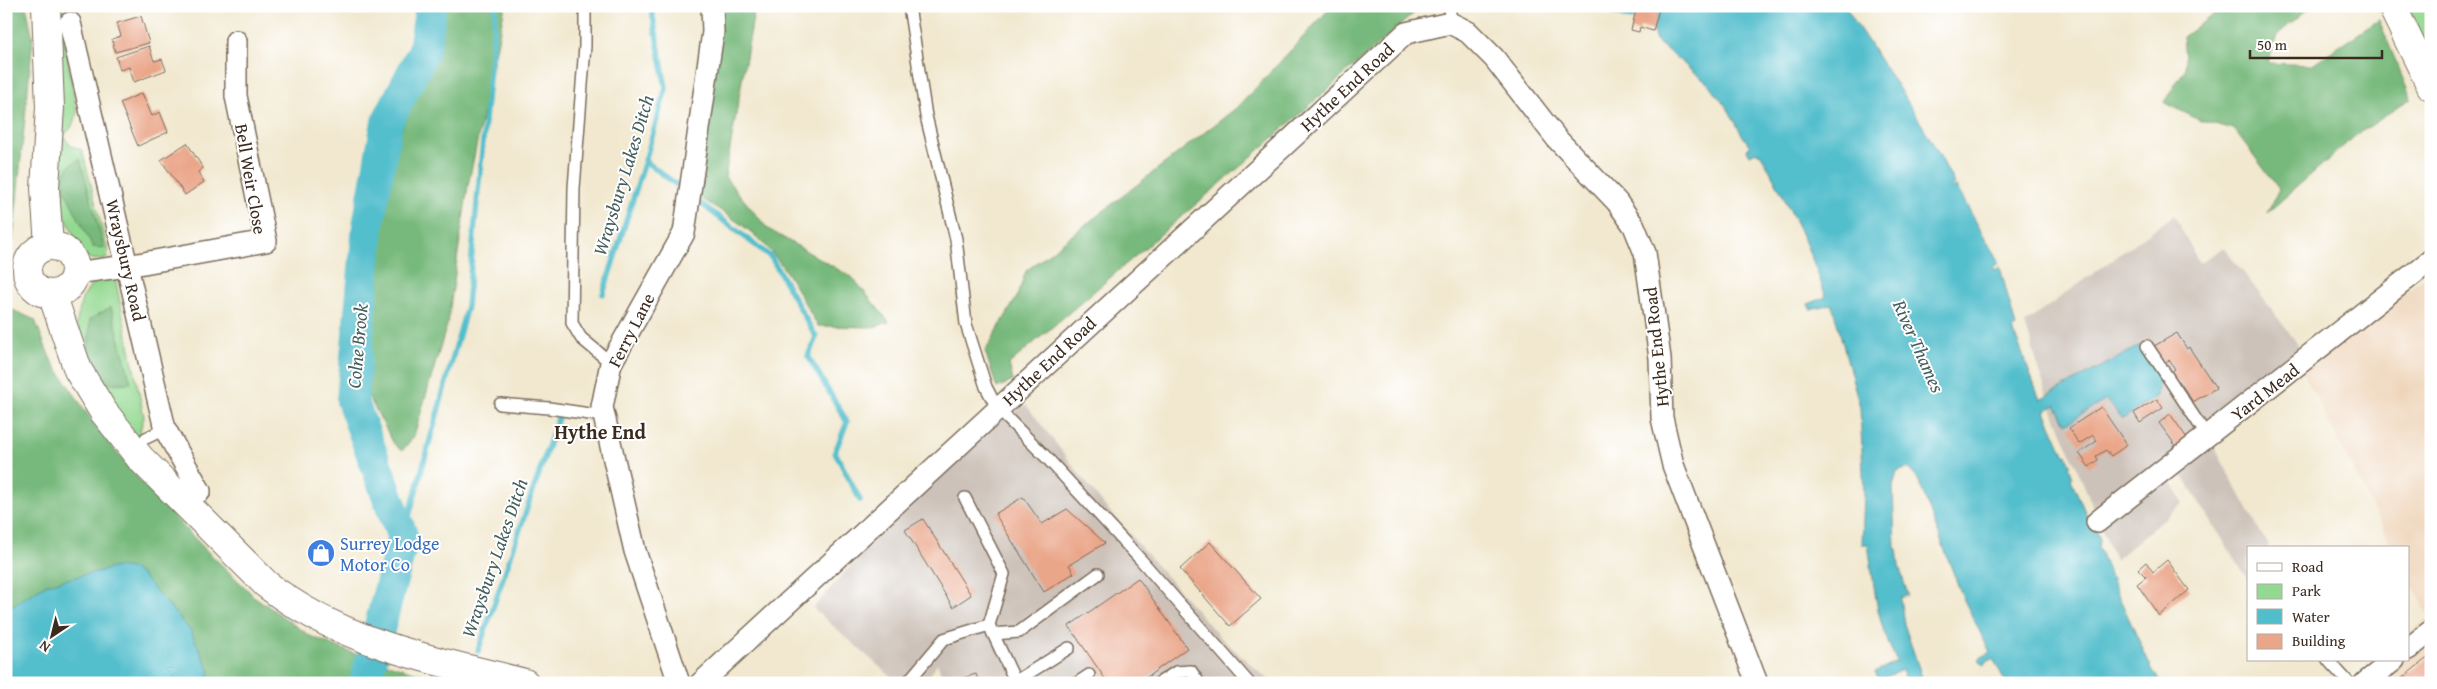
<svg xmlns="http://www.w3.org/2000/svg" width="2437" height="689" font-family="'Gentium Book Plus',serif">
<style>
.built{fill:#efd6bb}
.industrial{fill:#cdc2b9}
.green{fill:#94d992;stroke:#688258}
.forest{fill:#77b97c;stroke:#59724d}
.water{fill:#52becc;stroke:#467475}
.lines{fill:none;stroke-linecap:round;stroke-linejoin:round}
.stream{stroke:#52becc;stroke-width:5.5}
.canal{stroke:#52becc;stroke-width:19}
.river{stroke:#52becc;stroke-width:32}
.building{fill:#eaa689}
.lane-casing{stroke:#7b6c5c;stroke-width:14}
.street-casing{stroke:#7b6c5c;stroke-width:24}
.secondary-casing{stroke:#7b6c5c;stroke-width:30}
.primary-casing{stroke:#7b6c5c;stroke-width:30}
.lane{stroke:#fff;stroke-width:11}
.street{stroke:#fff;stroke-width:21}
.secondary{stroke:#fff;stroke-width:28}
.primary{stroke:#fff;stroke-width:28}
.labels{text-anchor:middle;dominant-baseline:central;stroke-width:4;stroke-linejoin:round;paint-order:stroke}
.street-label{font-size:18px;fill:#3b2a1e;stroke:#fff}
.shop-label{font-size:18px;fill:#366cbe;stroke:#fff;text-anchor:start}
.water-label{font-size:19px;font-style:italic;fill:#435e5b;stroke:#fff}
.quarter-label{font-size:20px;font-weight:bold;fill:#3b2a1e;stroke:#fff}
</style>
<rect width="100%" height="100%" fill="#fff"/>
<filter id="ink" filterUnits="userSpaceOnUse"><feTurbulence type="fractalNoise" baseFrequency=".02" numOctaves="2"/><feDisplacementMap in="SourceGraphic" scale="10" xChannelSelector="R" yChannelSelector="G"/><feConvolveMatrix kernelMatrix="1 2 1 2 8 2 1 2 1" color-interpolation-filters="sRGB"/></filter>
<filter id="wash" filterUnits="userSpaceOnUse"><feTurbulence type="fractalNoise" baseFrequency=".0096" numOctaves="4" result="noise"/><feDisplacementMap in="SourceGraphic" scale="20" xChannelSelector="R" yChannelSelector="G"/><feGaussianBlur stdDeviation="1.12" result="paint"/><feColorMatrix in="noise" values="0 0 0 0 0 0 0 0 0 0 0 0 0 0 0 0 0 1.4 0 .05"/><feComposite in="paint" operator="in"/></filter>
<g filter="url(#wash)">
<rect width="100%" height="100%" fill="#f1e8cf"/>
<path class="built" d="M2431,272V683H2352L2378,660H2408V635L2429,617L2408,577V548H2393L2303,372Z"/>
<g class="industrial">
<path d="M2174,215L2199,263L2224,247L2303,351L2204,428L2269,548H2248V580L2179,470L2169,477L2183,503L2115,560L2047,396L2025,323Z"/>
<path d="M1026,405L1103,504L1219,636L1272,683H945L937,663L926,683H898L813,608L876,537L991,427Z"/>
</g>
<g class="green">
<path d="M56,6H63L61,23L77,113L71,128L63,136L71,146L82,150L108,252L107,258L102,260L91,259L82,253L55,193Z"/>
<path d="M2407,6H2431V55Z"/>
<path d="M114,273L144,417L137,441L90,377L76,325L82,299L96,278Z"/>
</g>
<g class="forest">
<path d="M6,6H26L33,38L11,258H6Z"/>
<path d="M448,6H505L468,186L448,321L414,436L402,451L394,444L368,395L361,377L358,339L382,181Z"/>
<path d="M712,6H755L725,177L768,229L853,278L889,322L874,327L818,326C802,300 788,270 767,247C746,224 715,208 689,190Z"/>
<path d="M1332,6H1422L1242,165L1009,364L1013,381L997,388L985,351L1017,297L1026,271L1240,105Z"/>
<path d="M2225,6H2311L2277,35L2268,63L2311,65L2379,20L2411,99L2355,136L2267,213L2279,189L2234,129L2201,121L2164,102L2186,68L2183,37Z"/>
<path d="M80,159L104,248L93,247L60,181L70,165Z"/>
<path d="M6,307L35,320L50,358L98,430L147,489L209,553L255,597L310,636L355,654L450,683H206L210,671L51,583L47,584L6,609Z"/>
<path d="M111,307L131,383L106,384L88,353L90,319Z"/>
</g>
<g class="water">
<path d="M1660,6H1845C1882,65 1924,121 1954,183L1951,186L1953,188L1956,186L1999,263L1992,267L1994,270L2000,267L2016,327L2013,329L2040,400L2141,345L2159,375L2157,396L2123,419L2106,400L2066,424L2056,405L2045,411L2065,456L2067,455L2071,465L2069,466L2073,477L2071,479L2092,528L2096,529L2100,540L2098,546L2119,597L2152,669L2161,683H2006L1993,658L1983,665L1979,659L1990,652L1962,596L1918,479L1908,468L1897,472L1893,486L1895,548L1897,549L1899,566L1908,595L1900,598L1904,624L1924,683H1906L1902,670L1879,680L1875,672L1897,661C1875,620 1875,588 1868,544H1862L1864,494L1860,407L1832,304L1810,309L1808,304L1826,297C1810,247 1786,201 1761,154L1756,152L1750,155L1747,150L1750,146C1738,131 1734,117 1723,102C1719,96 1714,95 1712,87L1656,41L1653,31Z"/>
<path d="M116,567L133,569L142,575L190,630L210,671L206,683H6V609L47,584Z"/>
</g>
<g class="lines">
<g class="stream">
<path d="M645,161L685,191"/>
<path d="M694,198L771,257L816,337L808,356L847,422L835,452L860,500"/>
<path d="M603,294L645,161L666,88L651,6"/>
<path d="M403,538L467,306L496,6"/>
<path d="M478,651L558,418"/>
</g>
<path class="canal" d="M1616,6L1631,11"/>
<path class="river" d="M365,683L403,538L352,400L368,226L387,122L424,50L431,6"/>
</g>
<g id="blocks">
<g class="building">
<path d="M1637,6H1660L1653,31L1640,27L1639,32L1631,30Z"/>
<path d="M141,16L149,43L115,52L112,39L121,36L117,23Z"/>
<path d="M149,46L154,61L162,59L166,70L134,82L129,67L120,70L116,57Z"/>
<path d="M142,93L152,116L160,112L168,132L138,146L120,103Z"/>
<path d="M187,143L203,168L198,172L204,182L185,195L161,160Z"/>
<path d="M2177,333L2187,349L2189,347L2216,388L2193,402L2179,381L2174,384L2168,374L2175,369L2169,360L2164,364L2154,346Z"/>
<path d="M2157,399L2163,408L2140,423L2134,413Z"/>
<path d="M2101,407L2127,445L2111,456L2106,450L2096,456L2098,460L2089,467L2079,453L2097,441L2093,435L2079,444L2069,428Z"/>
<path d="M2170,414L2187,438L2176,446L2159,423Z"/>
<path d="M1023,497L1042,524L1067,509L1105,543L1069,565L1074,573L1044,592L995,514Z"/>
<path d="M923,519L971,595L953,607L905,530Z"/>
<path d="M1210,542L1261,599L1230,626L1180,569Z"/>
<path d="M2167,560L2189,590L2159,616L2137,584L2146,577L2138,569L2146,562L2153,572Z"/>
<path d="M1138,578L1187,648L1139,683H1108L1069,626Z"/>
<path d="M2431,655V683H2396Z"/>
<path d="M976,674L979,683H949V682Z"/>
</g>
</g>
</g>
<g filter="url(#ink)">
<use href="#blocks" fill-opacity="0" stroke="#7b6c5c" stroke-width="1"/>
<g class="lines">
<defs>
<g id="lane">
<path d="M585,6V46L574,188L572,323L581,338L611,363"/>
<path d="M909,6L926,116L956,239L966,324L986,387L997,408L1047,458L1141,560L1249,683"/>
<path d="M1450,6V23"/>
<path d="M2147,346L2207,436"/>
<path d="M500,404L549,408L603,416"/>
<path d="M146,438L165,429"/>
<path d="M965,498L1004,574L989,625"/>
<path d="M993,634L1019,632L1098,574"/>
<path d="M2328,660L2349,683"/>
<path d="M1016,681L1069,648"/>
<path d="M907,683L944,639L989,625L1016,683"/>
<path d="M1077,683L1089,675"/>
<path d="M1159,683L1176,672L1191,671L1199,683"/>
</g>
<g id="street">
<path d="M70,23L165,429L200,491"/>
<path d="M75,273L127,266L266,241L236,96V41"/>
<path d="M2097,522L2431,260"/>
<path d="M2408,649L2431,631"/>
<path d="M679,683L635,551L602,407L611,363L684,233L713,32L712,6"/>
<path d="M701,683L1406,33L1450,23L1468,32L1494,58L1557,139L1617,202L1634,226L1645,253L1660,358L1662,418L1673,465L1757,683"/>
<path d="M2365,683L2394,660"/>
</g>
<g id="secondary">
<path d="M46,6L50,107L45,188L49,246"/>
<circle cx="51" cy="270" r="24"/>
<path d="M52,294L78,370L103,411L140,458L266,584C342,644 434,660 525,683"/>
</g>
<path id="primary" d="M2392,6L2431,86"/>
</defs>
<use href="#lane" class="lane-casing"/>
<use href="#street" class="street-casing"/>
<use href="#secondary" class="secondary-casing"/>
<use href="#primary" class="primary-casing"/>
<use href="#lane" class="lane"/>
<use href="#street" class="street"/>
<use href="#secondary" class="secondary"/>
<use href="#primary" class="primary"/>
</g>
</g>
<defs>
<symbol id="shop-disc" viewBox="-11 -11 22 22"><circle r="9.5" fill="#3f7fe0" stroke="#fff"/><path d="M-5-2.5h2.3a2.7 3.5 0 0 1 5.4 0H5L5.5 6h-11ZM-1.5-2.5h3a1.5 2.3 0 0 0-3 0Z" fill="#fff"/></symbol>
</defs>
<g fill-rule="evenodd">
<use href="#shop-disc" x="305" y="537" width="32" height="32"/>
</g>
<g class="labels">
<g class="street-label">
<text transform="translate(1347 87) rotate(-43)">Hythe End Road</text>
<text transform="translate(251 179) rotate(80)">Bell Weir Close</text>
<text transform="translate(126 260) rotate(77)">Wraysbury Road</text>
<text transform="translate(631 330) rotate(-63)">Ferry Lane</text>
<text transform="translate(1656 347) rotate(-96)">Hythe End Road</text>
<text transform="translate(1049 361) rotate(-43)">Hythe End Road</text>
<text transform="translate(2265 392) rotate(-38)">Yard Mead</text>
</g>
<g class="shop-label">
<text x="340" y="543">Surrey Lodge<tspan x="340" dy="21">Motor Co</tspan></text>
</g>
<g class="water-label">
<text transform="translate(623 175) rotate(-73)">Wraysbury Lakes Ditch</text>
<text transform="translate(357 346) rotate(-85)">Colne Brook</text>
<text transform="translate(1919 346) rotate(66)">River Thames</text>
<text transform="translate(494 558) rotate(-71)">Wraysbury Lakes Ditch</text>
</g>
<g class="quarter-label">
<text x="600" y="431">Hythe End</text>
</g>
</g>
<rect width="2437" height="689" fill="none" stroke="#fff" stroke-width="25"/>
<rect x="2247" y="546" width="162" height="115" fill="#ffffff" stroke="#b1aaa5"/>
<rect x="2257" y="563" width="25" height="8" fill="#ffffff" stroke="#b1aaa5"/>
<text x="2292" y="572" font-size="15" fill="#3b2a1e">Road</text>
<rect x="2257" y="584" width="25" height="15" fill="#94d992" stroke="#b1aaa5"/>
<text x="2292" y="596" font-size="15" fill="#3b2a1e">Park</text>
<rect x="2257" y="609" width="25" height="15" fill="#52becc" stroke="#b1aaa5"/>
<text x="2292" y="622" font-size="15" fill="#3b2a1e">Water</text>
<rect x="2257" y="634" width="25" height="15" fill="#eaa689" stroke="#b1aaa5"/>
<text x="2292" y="646" font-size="15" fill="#3b2a1e">Building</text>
<g transform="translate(52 636) rotate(215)" stroke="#ffffff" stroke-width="4" paint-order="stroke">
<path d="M0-4L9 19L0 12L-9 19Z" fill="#3b2a1e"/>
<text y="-8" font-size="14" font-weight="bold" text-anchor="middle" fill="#3b2a1e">N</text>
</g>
<path d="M2250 50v8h132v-8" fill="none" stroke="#3b2a1e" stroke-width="2.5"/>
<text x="2257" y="50" font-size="15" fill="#3b2a1e" stroke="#ffffff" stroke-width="4" paint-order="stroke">50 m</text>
</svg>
